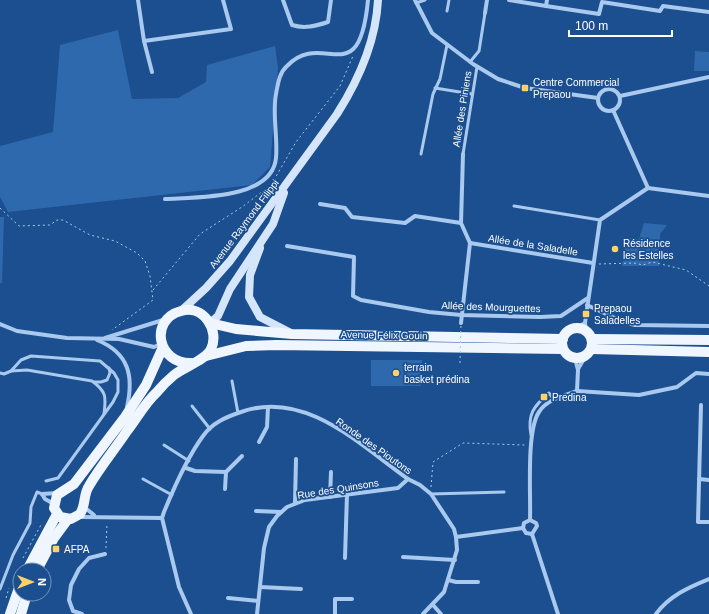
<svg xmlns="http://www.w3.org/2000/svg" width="709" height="614" font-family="Arial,sans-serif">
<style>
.green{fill:#2e69ad}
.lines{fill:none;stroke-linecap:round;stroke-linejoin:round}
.path{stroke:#a9c9ee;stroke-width:1;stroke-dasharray:2 3;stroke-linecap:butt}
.lane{stroke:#a9c9ee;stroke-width:3}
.street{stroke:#a9c9ee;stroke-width:4}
.secondary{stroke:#d6e6fa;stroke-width:8}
.primary{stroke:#f0f6ff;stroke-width:10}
.path-bridge{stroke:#a9c9ee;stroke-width:1;stroke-dasharray:2 3;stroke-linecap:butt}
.poi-dot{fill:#ffd166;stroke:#1b4f8f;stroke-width:1.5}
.labels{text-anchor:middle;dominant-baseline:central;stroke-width:3.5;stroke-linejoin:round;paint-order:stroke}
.poi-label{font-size:10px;fill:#fff;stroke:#1b4f8f;text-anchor:start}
.street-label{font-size:10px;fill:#fff;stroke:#1b4f8f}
</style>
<rect width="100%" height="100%" fill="#1b4f8f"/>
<g class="green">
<path d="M118,30L132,99L178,98L206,82L207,65L275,46L278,68L270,167L252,185L8,212L0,197V146L53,132L60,45Z"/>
<path d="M695,51L709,52V71H694Z"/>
<path d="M0,217H4L2,283H0Z"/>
<path d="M644,223L667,225L660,234L659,266H622L626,238L639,239Z"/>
<path d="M371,360H422L421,386H371Z"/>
</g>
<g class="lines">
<g class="path">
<path d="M0,208L19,226L50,225L57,220H63L90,235L115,241L137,253L145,261L150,276L153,300L112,330"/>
<path d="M599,264L634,263L643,265L652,262L686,270L709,286"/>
<path d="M153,290L200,234L242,207L271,185L296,142L340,86L353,56"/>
<path d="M431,487L433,462L463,443L525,445"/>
<path d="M106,548L107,523"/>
<path d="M23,558L42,523"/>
<path d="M14,579L18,570"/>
<path d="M6,598L9,588"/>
</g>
<g class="lane">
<path d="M416,3L425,0"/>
<path d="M447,11L449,0"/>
<path d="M470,62L479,51L485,13"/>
<path d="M435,88L472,94"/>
<path d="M421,154L433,94L440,79L447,45"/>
<path d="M463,154L477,67"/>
<path d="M514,206L600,220"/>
<path d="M11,371L27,370L92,381C107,392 106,397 104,414"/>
<path d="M0,373L4,374L11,371L21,360L31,356L100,361L114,373L118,380V392L113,402L58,478L46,481"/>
<path d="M232,381L238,413"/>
<path d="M94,382H101L107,380L110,373L109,368"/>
<path d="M192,406L210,429"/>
<path d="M531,435C527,414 534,406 549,393L554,400"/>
<path d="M164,445L189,461"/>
<path d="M143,479L172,495"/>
<path d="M431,494L504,492"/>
<path d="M0,589L13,555L30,523L31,507L37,492L42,494"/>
</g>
<g class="street">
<path d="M138,0L144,41L152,72"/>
<path d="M283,0L292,25C304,29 316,26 328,22L331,0"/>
<path d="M415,0L432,33L473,64L498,79L525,88L598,98"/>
<path d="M509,0L546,6L547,0"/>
<path d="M546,6L599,14L602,2L660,11L663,6L709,12"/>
<path d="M485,13L487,0"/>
<path d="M144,41L231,29L223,0"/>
<circle cx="609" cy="100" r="11"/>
<path d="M620,96L709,77"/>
<path d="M463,154L461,223L470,243"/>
<path d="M648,188L709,196"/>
<path d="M165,199C195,197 272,200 276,158C278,136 272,115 276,94C278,84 279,73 287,66C323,28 359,95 368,0"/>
<path d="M320,204L345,208L352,217L405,223L415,216L461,223"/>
<path d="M470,243L593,263"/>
<path d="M287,246L354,257L353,296L361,300L429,312L461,315L540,317L561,316L588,298"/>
<path d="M587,305L621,321L635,325L709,326"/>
<path d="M461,323L470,243"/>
<path d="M0,324L17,331L67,338L119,339L154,347L161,344"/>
<path d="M577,328L585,323"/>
<path d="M586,331L585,323L600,220L648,188L613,110"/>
<path d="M105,338L163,320"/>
<path d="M97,340C129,353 134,376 127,407"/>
<path d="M578,369L585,357"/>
<path d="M577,391L639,395L677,387L696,373L709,374"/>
<path d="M701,405L698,522H709"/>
<path d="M259,442L267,427L268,407"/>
<path d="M186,468L195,471L226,472L225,489"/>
<path d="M226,472L242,456"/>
<path d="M699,479L709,480"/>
<path d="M42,494L57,493"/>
<path d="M42,494L45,499L54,504"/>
<path d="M330,497L331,472"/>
<path d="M295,503L296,459"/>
<path d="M84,507L94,515"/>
<path d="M256,511L281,512"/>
<path d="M80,517L162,518"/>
<path d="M530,520C531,495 526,431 539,412C546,400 565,395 577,391L578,370L575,358"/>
<path d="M530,520L524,523L523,528L526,533L532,534"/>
<path d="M530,520L536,523L537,526L532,534"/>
<path d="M532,534L558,614"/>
<path d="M456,537L523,528"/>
<path d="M403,557L455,560"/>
<path d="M345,558L347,494"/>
<path d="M448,580L456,582H478"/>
<path d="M260,587L301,589"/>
<path d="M228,598L258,601"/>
<path d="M433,605L441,614"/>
<path d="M82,614L73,611L69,600L71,585L79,569L89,558L105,554"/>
<path d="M191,614L179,587L162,518L164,512C173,490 189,455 203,436C212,423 226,417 241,412C305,389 360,445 408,479L420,485L431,494L454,529L456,537L457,550L444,592L423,614"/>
<path d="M257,614L264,548L269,527L277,516L287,507L305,500L398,488L408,479"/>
<path d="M335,614V599H352"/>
<path d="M656,614C669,596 689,587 709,579"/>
</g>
<g class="secondary">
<path d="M260,248L250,275L249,297L260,317L289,332"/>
<path d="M181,311L206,288L230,261L337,114C358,81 376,40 378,0"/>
<path d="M210,323L218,316L230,289L273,224L284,193"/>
</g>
<g class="primary">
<path d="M210,323L236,329L292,334L563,339"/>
<circle cx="577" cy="343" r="15"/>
<path d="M592,339L709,340"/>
<path d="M163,347L146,385L125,417L74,484L57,495L54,508L60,517L71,519L80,514C86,505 83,495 89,486C100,467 115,449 127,431C137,418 145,403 157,392C162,386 168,380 174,375C184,367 206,360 211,349C220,330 203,304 181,311C148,320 158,365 192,363"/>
<path d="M592,349L709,352"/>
<path d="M206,356L246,346L276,345L563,349"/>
<path d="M27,570L57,514"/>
<path d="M37,570L54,538L68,519"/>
<path d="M10,614L20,585"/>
<path d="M21,614L27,594"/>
</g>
<path class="path-bridge" d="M460,363L461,323"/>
</g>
<g class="poi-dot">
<rect x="521" y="84" width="8" height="8" rx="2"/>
<circle cx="615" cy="249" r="4"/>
<rect x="582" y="310" width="8" height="8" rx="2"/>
<circle cx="396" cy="373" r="4"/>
<rect x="540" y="393" width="8" height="8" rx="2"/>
<rect x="52" y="545" width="8" height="8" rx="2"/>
</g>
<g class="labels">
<g class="poi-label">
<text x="533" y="82">Centre Commercial<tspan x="533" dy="12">Prepaou</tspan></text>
<text x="623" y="243">Résidence<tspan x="623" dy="12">les Estelles</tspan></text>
<text x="594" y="308">Prepaou<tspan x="594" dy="12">Saladelles</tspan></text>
<text x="404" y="367">terrain<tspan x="404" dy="12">basket prédina</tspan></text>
<text x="552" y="397">Predina</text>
<text x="64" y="549">AFPA</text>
</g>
<g class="street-label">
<text transform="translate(462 109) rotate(-81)">Allée des Piniens</text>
<text transform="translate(244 224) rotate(-53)">Avenue Raymond Filippi</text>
<text transform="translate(533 245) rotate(9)">Allée de la Saladelle</text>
<text transform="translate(491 307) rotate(2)">Allée des Mourguettes</text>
<text transform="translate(384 335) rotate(1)">Avenue Félix Gouin</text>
<text transform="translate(374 446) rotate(35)">Ronde des Pioutons</text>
<text transform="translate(338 489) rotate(-9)">Rue des Quinsons</text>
</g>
</g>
<g transform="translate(32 582) rotate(90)"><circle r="19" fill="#1b4f8f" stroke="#7695bc"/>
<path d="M0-3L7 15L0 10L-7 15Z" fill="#ffd166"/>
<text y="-6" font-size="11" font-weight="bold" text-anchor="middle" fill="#ffffff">N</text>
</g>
<path d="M569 30v6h103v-6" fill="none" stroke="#ffffff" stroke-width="2"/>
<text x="575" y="30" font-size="12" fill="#ffffff" stroke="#1b4f8f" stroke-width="3" paint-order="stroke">100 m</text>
</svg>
